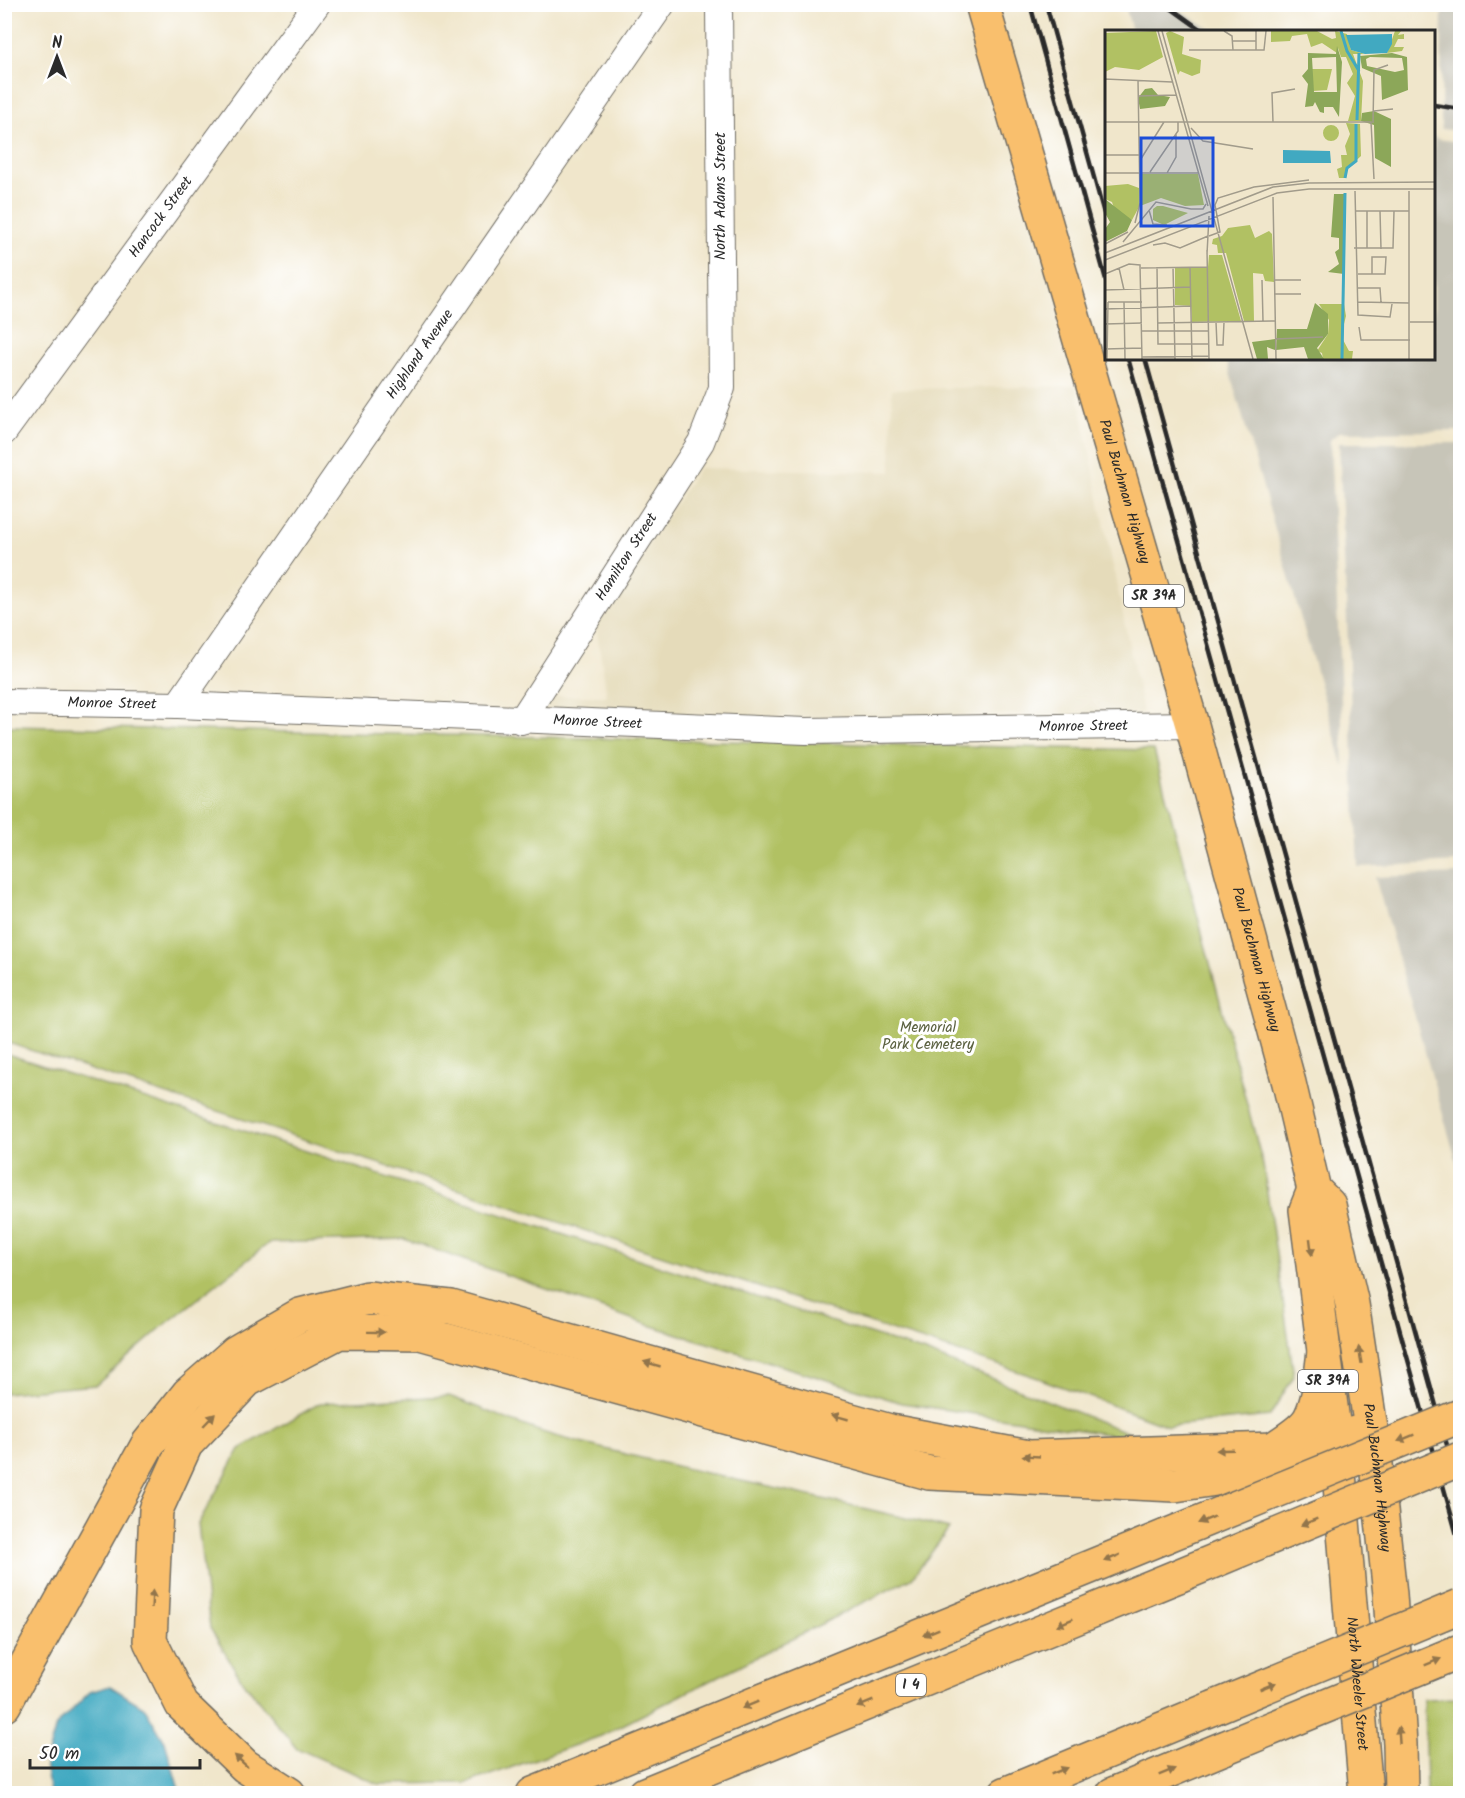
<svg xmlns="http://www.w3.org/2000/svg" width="1465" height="1798" font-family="Kalam,sans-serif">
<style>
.built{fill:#e5dbba}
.industrial{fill:#c7c5b8}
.green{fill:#b1c163;stroke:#6e7647;stroke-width:1.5}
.water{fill:#41a9c1;stroke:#366a76;stroke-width:1.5}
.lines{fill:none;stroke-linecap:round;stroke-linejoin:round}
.street-casing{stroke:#706c63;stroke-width:28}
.primary-casing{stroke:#706c63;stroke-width:36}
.highway-casing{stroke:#706c63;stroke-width:36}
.street{stroke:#fff;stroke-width:26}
.primary{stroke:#f9bf6d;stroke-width:33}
.highway{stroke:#f9bf6d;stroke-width:33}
.rail{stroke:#2b2b2b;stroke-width:4.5}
.highway-bridge-casing{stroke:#706c63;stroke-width:36;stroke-linecap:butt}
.highway-bridge{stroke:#f9bf6d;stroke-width:33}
.oneway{fill:#92754c}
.labels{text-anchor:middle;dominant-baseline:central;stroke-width:6;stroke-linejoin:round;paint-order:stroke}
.shield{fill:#fff;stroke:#6b6b6b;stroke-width:1.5}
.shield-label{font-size:14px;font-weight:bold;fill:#2b2b2b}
.street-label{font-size:15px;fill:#2b2b2b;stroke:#fff}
.park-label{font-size:15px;fill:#5a603f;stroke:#fff}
.inset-river{fill:none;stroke:#41a9c1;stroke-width:3}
.inset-road{fill:none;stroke:#a19b8b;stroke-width:1.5}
.view{fill:#1d4ed8;fill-opacity:0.15;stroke:#1d4ed8;stroke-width:3}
.inset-edge{fill:none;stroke:#2b2b2b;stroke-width:3}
</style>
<rect width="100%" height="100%" fill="#fff"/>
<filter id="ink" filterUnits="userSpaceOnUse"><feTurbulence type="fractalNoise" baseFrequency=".0167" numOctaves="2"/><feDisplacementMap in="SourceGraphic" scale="12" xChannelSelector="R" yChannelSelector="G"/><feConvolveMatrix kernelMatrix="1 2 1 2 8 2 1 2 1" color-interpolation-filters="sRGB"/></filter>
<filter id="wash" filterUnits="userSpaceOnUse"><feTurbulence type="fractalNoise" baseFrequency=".008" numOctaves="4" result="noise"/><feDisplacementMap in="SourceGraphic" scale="24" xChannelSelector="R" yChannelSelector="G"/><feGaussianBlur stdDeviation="1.35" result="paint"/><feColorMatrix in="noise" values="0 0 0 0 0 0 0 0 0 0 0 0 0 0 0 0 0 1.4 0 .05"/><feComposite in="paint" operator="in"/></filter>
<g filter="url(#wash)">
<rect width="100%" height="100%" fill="#f0e6cb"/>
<path class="built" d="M1076,386L1143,713L806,717L543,709L551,696H607L596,626L699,468L891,472L892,389Z"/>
<g class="industrial">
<path d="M1125,5H1172L1214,31H1132Z"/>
<path d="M1442,5H1460V131L1441,129Z"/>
<path d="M1434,136L1437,139L1460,142V431L1339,432L1330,440L1344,768L1226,359L1434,358Z"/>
<path d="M1339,443H1460V862L1358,867Z"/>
<path d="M1460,874V1174L1375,877Z"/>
</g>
<g class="green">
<path d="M9,726L1154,750L1263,1165L1294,1376L1270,1416L1168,1426L1038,1378L5,1042L4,729Z"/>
<path d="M4,1053L925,1352L1146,1440L902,1403L649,1325L404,1239L269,1243L162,1327L96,1385L5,1393Z"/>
<path d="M449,1396C484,1409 519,1426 555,1436C685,1472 818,1495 949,1529L912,1578L601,1736L467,1783L378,1784L296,1748L239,1676L210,1628L198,1524L240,1449L320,1403Z"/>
<path d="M1460,1698V1793H1426L1424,1699Z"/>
</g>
<path class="water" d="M110,1686L145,1708L165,1742L180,1793H50L45,1764L56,1726L90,1692Z"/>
</g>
<g filter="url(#ink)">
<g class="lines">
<defs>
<g id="street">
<path id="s1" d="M4,432L317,4"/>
<path id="s2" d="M4,702L178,705L806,731L1192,725"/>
<path id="s3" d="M178,705L662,4"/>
<path id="s4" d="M521,721L701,442L722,388L719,4"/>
</g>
<g id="primary">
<path id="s5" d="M982,4L1192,725L1289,1083L1314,1190L1329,1205L1352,1304L1375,1455L1390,1594L1400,1744L1401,1794"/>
<path id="s6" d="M1314,1190L1306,1210L1338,1461L1366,1794"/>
</g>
<g id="highway">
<path d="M1291,1446L1371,1430"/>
<path d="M4,1705L148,1444L188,1394L236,1352L300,1315L368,1298L451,1307L890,1431L1029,1457L1273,1449C1285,1440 1303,1431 1310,1418C1320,1399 1321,1373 1324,1352"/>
<path d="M289,1794L245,1766L182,1705L150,1641L156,1510L186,1444L247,1380L339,1332L420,1333L929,1473L1175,1485L1332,1462"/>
<path d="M533,1794L1166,1536"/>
<path d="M645,1794L1178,1576"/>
<path d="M1005,1794L1213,1708"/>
<path d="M1113,1794L1224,1748"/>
</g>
</defs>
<use href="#street" class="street-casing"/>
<use href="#primary" class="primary-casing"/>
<use href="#highway" class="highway-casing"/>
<use href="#street" class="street"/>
<use href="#primary" class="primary"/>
<use href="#highway" class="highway"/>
<g class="rail">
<path d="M1030,4L1106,280"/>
<path d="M1046,4L1106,221"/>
<path d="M1165,4L1204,32"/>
<path d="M1434,105L1460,109"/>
<path d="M1128,358L1460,1546"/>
<path d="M1145,358L1460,1492"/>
</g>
<defs>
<g id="highway-bridge">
<path d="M1166,1536L1460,1416"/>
<path d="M1178,1576L1460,1459"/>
<path d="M1213,1708L1460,1606"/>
<path d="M1224,1748L1460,1651"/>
</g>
</defs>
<use href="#highway-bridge" class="highway-bridge-casing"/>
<use href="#highway-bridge" class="highway-bridge"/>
</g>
<defs><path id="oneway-solid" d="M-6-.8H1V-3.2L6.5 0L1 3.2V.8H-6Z" transform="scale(1.5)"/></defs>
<g class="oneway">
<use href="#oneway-solid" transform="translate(1311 1247) rotate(83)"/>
<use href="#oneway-solid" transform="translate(376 1332) rotate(1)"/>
<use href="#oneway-solid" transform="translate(1360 1355) rotate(-100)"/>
<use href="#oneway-solid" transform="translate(652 1364) rotate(-164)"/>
<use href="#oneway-solid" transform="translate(840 1417) rotate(-164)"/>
<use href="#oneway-solid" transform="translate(209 1420) rotate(-46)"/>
<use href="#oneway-solid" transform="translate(1406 1438) rotate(158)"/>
<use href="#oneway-solid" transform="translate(1225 1450) rotate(178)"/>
<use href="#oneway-solid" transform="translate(1031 1456) rotate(-177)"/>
<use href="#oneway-solid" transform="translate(1206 1520) rotate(158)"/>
<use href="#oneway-solid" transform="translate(1309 1522) rotate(158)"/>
<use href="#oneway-solid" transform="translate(1112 1558) rotate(158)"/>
<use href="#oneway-solid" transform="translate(152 1599) rotate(-87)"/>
<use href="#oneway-solid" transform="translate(1065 1622) rotate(158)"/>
<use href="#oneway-solid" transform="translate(931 1632) rotate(158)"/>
<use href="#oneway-solid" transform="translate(1433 1662) rotate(-22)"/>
<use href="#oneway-solid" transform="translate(1268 1686) rotate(-22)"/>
<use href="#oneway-solid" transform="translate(865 1704) rotate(158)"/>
<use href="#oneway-solid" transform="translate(750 1705) rotate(158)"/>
<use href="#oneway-solid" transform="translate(1399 1735) rotate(-94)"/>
<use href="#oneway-solid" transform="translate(241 1761) rotate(-138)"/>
<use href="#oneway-solid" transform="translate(1059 1771) rotate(-22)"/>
<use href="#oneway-solid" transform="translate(1167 1772) rotate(-22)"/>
</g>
</g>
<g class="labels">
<g class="shield">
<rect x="1124" y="585" width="60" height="22" rx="4.5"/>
<rect x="1298" y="1370" width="60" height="22" rx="4.5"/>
<rect x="896" y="1674" width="30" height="22" rx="4.5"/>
</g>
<g class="shield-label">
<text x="1154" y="596">SR 39A</text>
<text x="1328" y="1381">SR 39A</text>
<text x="911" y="1685">I 4</text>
</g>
<g class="street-label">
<text transform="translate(721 196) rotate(-90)">North Adams Street</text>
<text stroke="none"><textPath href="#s1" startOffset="266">Hancock Street</textPath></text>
<text stroke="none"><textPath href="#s3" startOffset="426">Highland Avenue</textPath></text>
<text stroke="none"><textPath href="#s5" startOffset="508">Paul Buchman Highway</textPath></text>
<text stroke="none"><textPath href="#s4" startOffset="195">Hamilton Street</textPath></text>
<text stroke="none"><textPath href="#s2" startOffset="108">Monroe Street</textPath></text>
<text stroke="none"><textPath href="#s2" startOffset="594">Monroe Street</textPath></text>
<text stroke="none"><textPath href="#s2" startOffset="1080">Monroe Street</textPath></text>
<text stroke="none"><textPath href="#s5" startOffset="994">Paul Buchman Highway</textPath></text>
<text stroke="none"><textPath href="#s5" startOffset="1530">Paul Buchman Highway</textPath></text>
<text stroke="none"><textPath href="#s6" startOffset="498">North Wheeler Street</textPath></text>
</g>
<g class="park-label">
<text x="928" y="1028">Memorial<tspan x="928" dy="17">Park Cemetery</tspan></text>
</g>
</g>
<g transform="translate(1105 30)">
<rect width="330" height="330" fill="#f0e6cb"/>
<path d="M51,1L58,27L34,40L10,37L0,42V3ZM65,1L79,7L77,24L96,30L95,43L87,46L75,41L73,45L61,3ZM166,1H212L227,9L231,8L230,1L242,4L246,20L260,24H248L258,51L256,91H243L250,66L242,53L248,44L241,27H236L233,18L232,23L217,13L206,17L202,4L187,6L185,11L166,12ZM290,1H296L293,5L299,4V9H293L289,17H299L297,21L282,23ZM207,39H227L222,60L208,61ZM241,93L255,94L256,126L242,139L241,148H234L232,139L237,137L236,125H242L240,116L245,104ZM218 103a8 8 0 1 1 16 0a8 8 0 1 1-16 0ZM36,144H93L99,175L80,176L56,168L35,176ZM23,154L34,158V177L27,190L10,181L7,172L0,169V156ZM52,176H58L83,183L59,195L48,190V179ZM145,195L150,208L164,201L167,204L169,252L160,251L158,244L148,243L149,291H139L121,223H113L112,215L107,214L108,209L117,206L123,198ZM104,225H117L136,291L87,292L86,276L70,275V238L103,237ZM214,274H239L241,286L236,306L244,321H248L247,329H218L217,323L212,321L223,304L224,290Z" fill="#b1c163"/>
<path d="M232,16L237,32L234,87L228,77H219V83L215,82L210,72L208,76L200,77L203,54L197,46L203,39V23L231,24ZM231,27L232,62H209L207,28ZM287,23L302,27L303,60L277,70L276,46L257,38L255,26ZM265,27L297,28L299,40L290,42L262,36L261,29ZM47,58L53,65L65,67L60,76L35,79L33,68L40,59ZM269,81L286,89V137L270,128L269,95L256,91L257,83ZM229,164H239V244L223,242L234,234L230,222L234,219V208L226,207ZM0,169L27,190L22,201L0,212V199L5,192L0,183ZM210,273L223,284V304L212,318L219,329H203L199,317L171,320L172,299H202ZM170,309V320L162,317L163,329H152L147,312Z" fill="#8ca759" fill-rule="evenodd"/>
<path d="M287,4V14L282,23L260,24L246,20L241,5ZM225,121L226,133H178V120Z" fill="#41a9c1"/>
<path class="inset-river" d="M236,1L242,21L254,41M252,90L254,23M240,148L242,138L251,131V94M237,329L240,163"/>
<path class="inset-road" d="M53,1L103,176M57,1L148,329M119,1L127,6L128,20M151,1V20M128,11H151M84,20H159L161,1M33,66L71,65M269,81L288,79M0,92H266L269,149M0,92V49L67,52M168,92L167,63L190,59M268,93L269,40L283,35M86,98L98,111L148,119M0,125H34M34,132L59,92M45,142L73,101V92M0,143H94M62,143L71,127V104M250,161L253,285L285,287L287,274M304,161V329M168,167L171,329M44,180L48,194L62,195M250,181H304M262,181V218M275,181L276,219M30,193L35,173L33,50M104,206L115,202L110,175L113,168L149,157L204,150M18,212L51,172L86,179H98L101,174M0,214L23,202M48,215L60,213L75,218L103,206M249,218H288L289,181M102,220L104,329M0,223L168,157L204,153L330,152M102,224L104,186M0,230L172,163L204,159H330M52,237L53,314H104M68,237L70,329M85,237L87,329M14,238L19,260M36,238L102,237M0,244L24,234L35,235L37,329M253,244H280L281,227H267V244M157,250L158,291M169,250H196M253,258H275L276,272M0,260L86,257M169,264H196M3,272H37M19,272L20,329M253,272L304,273M0,279L86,276M111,292L112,315H118L119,292M305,292H330M53,293L170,291M0,294L37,293M254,297L256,310H305M37,301H103M170,309L218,307M0,319L37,318M37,327L104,326M2,329L3,272"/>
<path class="view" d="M36,108H108V196H36Z"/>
<rect width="330" height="330" class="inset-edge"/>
</g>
<rect width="1465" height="1798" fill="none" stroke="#fff" stroke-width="24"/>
<g transform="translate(57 57)" stroke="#ffffff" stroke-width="4.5" paint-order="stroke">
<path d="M0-4.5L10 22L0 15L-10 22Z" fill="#2b2b2b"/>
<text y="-9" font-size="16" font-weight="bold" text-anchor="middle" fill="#2b2b2b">N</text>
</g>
<path d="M30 1759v9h170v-9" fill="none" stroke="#2b2b2b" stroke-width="3"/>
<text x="39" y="1759" font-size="18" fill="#2b2b2b" stroke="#ffffff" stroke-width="4.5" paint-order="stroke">50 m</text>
</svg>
